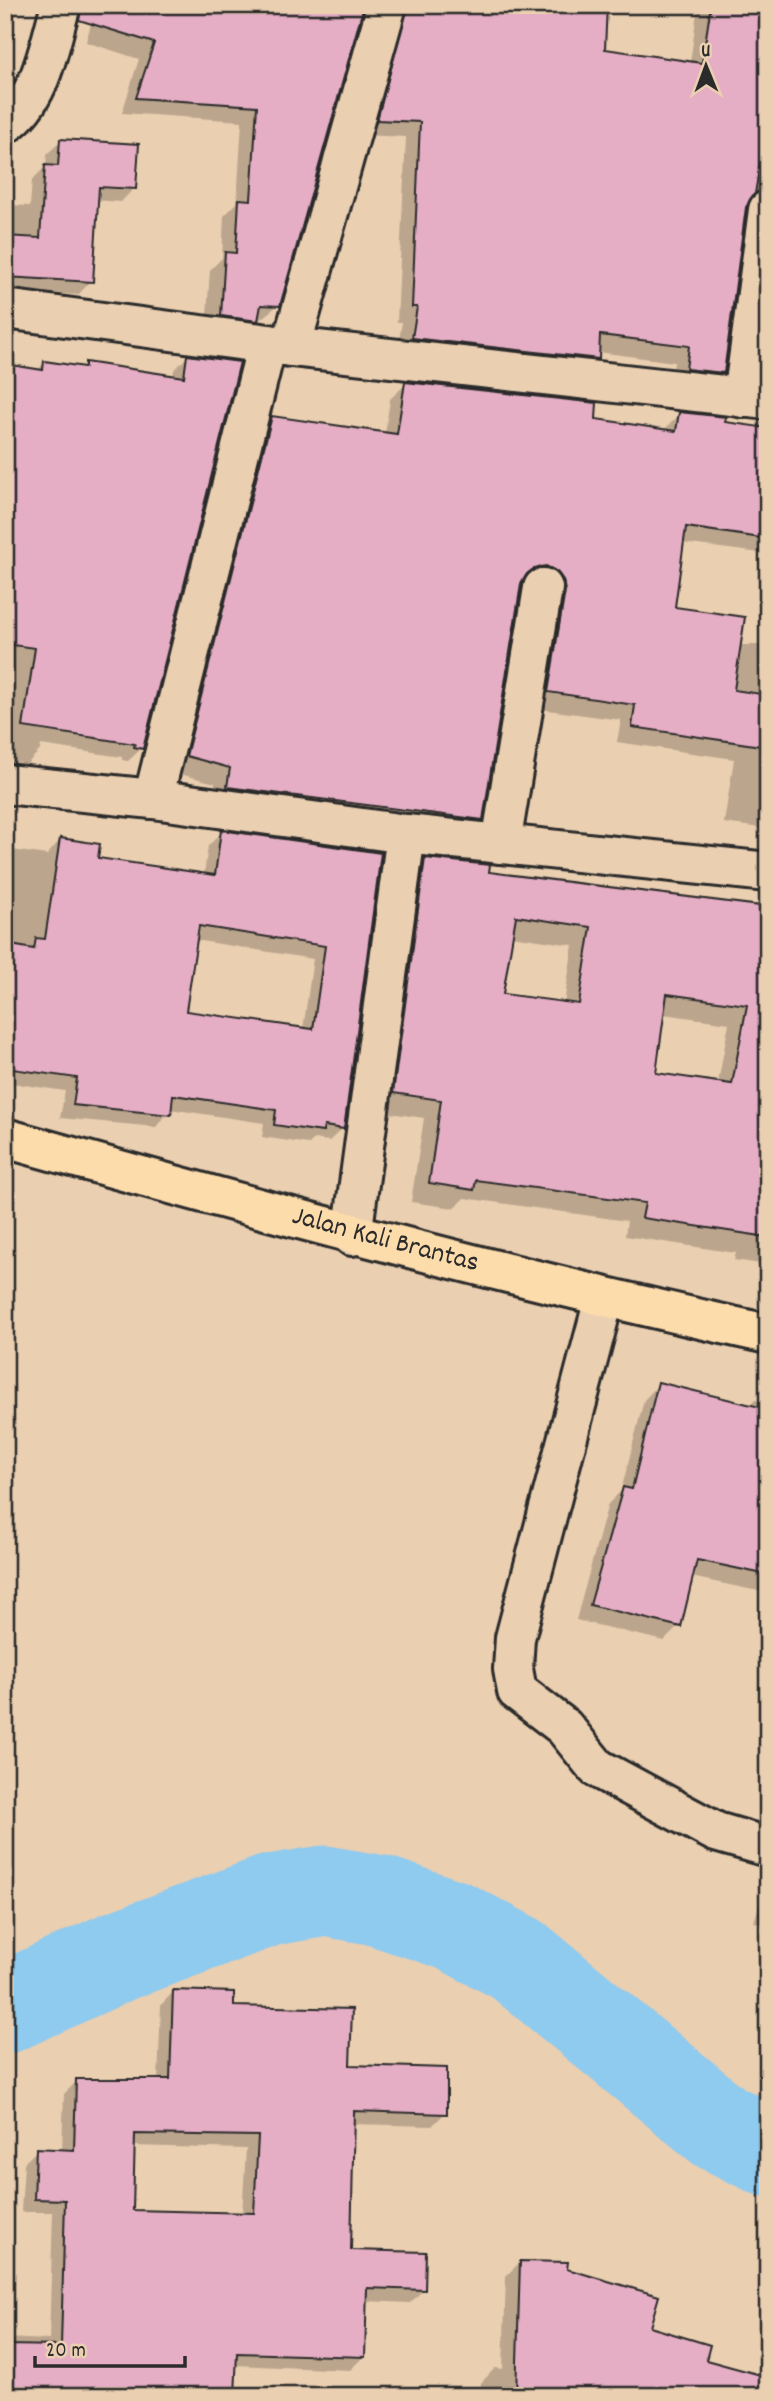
<svg xmlns="http://www.w3.org/2000/svg" width="773" height="2401" font-family="Dekko,sans-serif">
<style>
.shadow{fill:#0003;fill-rule:evenodd}
.lines{fill:none;stroke-linecap:round;stroke-linejoin:round}
.river{stroke:#8fcaef;stroke-width:91}
.building{fill:#e5aec4;stroke:#2b2b2b;stroke-width:2;fill-rule:evenodd}
.minor-casing{stroke:#2b2b2b;stroke-width:44}
.major-casing{stroke:#2b2b2b;stroke-width:44}
.minor{stroke:#eacfb1;stroke-width:38}
.major{stroke:#fddcac;stroke-width:38}
.labels{text-anchor:middle;dominant-baseline:central;stroke-width:5;stroke-linejoin:round;paint-order:stroke}
.street-label{font-size:28px;fill:#2b2b2b;stroke:#eacfb1}
</style>
<rect width="100%" height="100%" fill="#eacfb1"/>
<filter id="ink" filterUnits="userSpaceOnUse"><feTurbulence type="fractalNoise" baseFrequency=".0143" numOctaves="2"/><feDisplacementMap in="SourceGraphic" scale="14" xChannelSelector="R" yChannelSelector="G"/><feConvolveMatrix kernelMatrix="1 2 1 2 8 2 1 2 1" color-interpolation-filters="sRGB"/></filter>
<g filter="url(#ink)">
<g class="shadow">
<path d="M96,5H362L278,305L241,335L206,331L210,270L222,258L224,216L237,203L242,121L122,113L139,59L86,42Z"/>
<path d="M387,5H605L603,51L690,63L698,5H768V210L754,203L746,204L723,372L707,388L671,384L674,362L598,352L597,358L582,374L397,354L402,322H397L406,137L363,135Z"/>
<path d="M61,141L134,188L121,202L96,200L91,281L78,295L5,290V205L30,206L32,180L46,166L47,154Z"/>
<path d="M187,357L142,748L128,761L122,760V757L41,745L40,750L27,764L5,760V366L37,371L44,363L81,369L86,364L173,378L174,370Z"/>
<path d="M406,384L594,421L664,430L680,414L768,430V554L682,543L673,609L738,645H768V829L724,823L734,759L617,742L621,720L533,708L531,581L521,582L481,819L465,835L213,802L215,783L172,772L257,433L272,418L385,434L390,399Z"/>
<path d="M222,832L379,854L343,1128L329,1141L314,1139L309,1144L262,1137L264,1123L170,1109L156,1127L60,1118L65,1091L5,1082V849L47,855L60,840L96,860L204,875L208,846ZM195,940L313,959L303,1030L184,1013Z"/>
<path d="M425,860L487,873L753,907L768,894V1265L734,1260L736,1253L625,1236L627,1221L464,1198L454,1208L411,1202L424,1118L376,1111L407,878ZM511,936L573,945L564,1004L501,995ZM663,1014L729,1023L718,1083L654,1074Z"/>
<path d="M659,1384L749,1406L755,1400L768,1403V1593L691,1577L679,1626L664,1641L576,1620L608,1504L621,1491L644,1400Z"/>
<path d="M768,1878V1925L754,1922Z"/>
<path d="M174,1991L232,2008L445,2113L432,2126L352,2124L349,2252L423,2290L410,2303L365,2301L363,2357L350,2370L234,2365L5,2396V2338L49,2340L53,2212H21L24,2163L37,2150L62,2151L64,2094L77,2081H158L161,2005ZM133,2146L246,2149L242,2215L131,2212Z"/>
<path d="M520,2262L566,2270L647,2328L704,2361L739,2396H480L481,2383L495,2368L503,2369L506,2276Z"/>
</g>
<g class="lines">
<path class="river" d="M5,2008L119,1956L271,1900L325,1891L377,1900L452,1925L517,1959L720,2127L768,2151"/>
</g>
<g class="building">
<path d="M82,5H364L280,306L261,305L258,321L221,316L225,252L236,253L239,199L251,200L257,106L136,98L154,43L79,20Z"/>
<path d="M408,5H607L605,49L702,63L711,5H768V114L755,194L746,207L724,373L686,369L689,346L600,335L599,359L412,338L417,307H412L420,122L377,120Z"/>
<path d="M60,139L139,144L136,189L99,187L93,282L5,277V236L40,238L45,165L58,166Z"/>
<path d="M187,355L240,362L143,749L134,747L135,744L23,727L35,648L5,644L10,600L5,599V364L43,370L44,361L85,367V362L184,377Z"/>
<path d="M405,382L597,403L596,419L676,431L679,412L726,417L725,422L768,428V539L686,527L675,607L745,617L734,690L768,695V747L632,727L635,705L548,692L565,591L563,580L557,572L546,566L535,568L527,574L521,584L483,820L227,787L230,768L186,756L272,416L397,434Z"/>
<path d="M221,830L381,853L344,1129L324,1126L323,1132L274,1125L276,1110L173,1095L171,1115L73,1105L77,1078L5,1068V944L34,949L36,938L45,939L60,838L100,844L98,858L215,875ZM199,926L325,946L313,1029L186,1011Z"/>
<path d="M425,858L490,865L489,872L768,907V1237L642,1218L645,1203L476,1180L474,1190L429,1183L441,1100L393,1093ZM516,916L591,927L579,1004L503,994ZM667,994L747,1005L732,1084L656,1073Z"/>
<path d="M658,1382L768,1409V1575L697,1560L681,1627L590,1605L623,1487L632,1489Z"/>
<path d="M173,1990L234,1992V2006L352,2009L350,2065L447,2068V2114L354,2111L351,2250L426,2252L425,2290L367,2288L365,2357L237,2353L235,2396H5L6,2345L61,2346L65,2200L34,2199L36,2148L74,2150L76,2079H170ZM135,2134L258,2136L254,2213L133,2210Z"/>
<path d="M520,2261L568,2262L567,2269L659,2296L650,2327L710,2345L706,2360L768,2377V2396H516Z"/>
</g>
<g class="lines">
<defs>
<g id="minor">
<path d="M5,124C42,99 49,45 61,5"/>
<path d="M5,309L291,347L768,400"/>
<path d="M291,347L387,5"/>
<path d="M743,398L768,210"/>
<path d="M5,784L153,799L406,834L768,872"/>
<path d="M153,799L267,344"/>
<path d="M501,844L543,588"/>
<path d="M352,1236L406,834"/>
<path d="M604,1299L515,1638L513,1669L517,1691L564,1727L597,1768L716,1832L768,1847"/>
</g>
<g id="major">
<path id="s1" d="M5,1138C258,1209 511,1278 768,1334"/>
</g>
</defs>
<use href="#minor" class="minor-casing"/>
<use href="#major" class="major-casing"/>
<use href="#minor" class="minor"/>
<use href="#major" class="major"/>
</g>
</g>
<g class="labels">
<g class="street-label">
<text stroke="none"><textPath href="#s1" startOffset="394">Jalan Kali Brantas</textPath></text>
</g>
</g>
<rect width="773" height="2401" fill="none" stroke="#eacfb1" stroke-width="28"/>
<rect x="14" y="14" width="745" height="2373" fill="none" stroke="#2b2b2b" stroke-width="2.5" filter="url(#ink)"/>
<g transform="translate(706 66) rotate(359)" stroke="#eacfb1" stroke-width="5" paint-order="stroke">
<path d="M0-5L12 26L0 18L-12 26Z" fill="#2b2b2b"/>
<text y="-10" font-size="19" font-weight="bold" text-anchor="middle" fill="#2b2b2b">U</text>
</g>
<path d="M35 2356v10h150v-10" fill="none" stroke="#2b2b2b" stroke-width="3.5"/>
<text x="46" y="2356" font-size="21" fill="#2b2b2b" stroke="#eacfb1" stroke-width="5" paint-order="stroke">20 m</text>
</svg>
